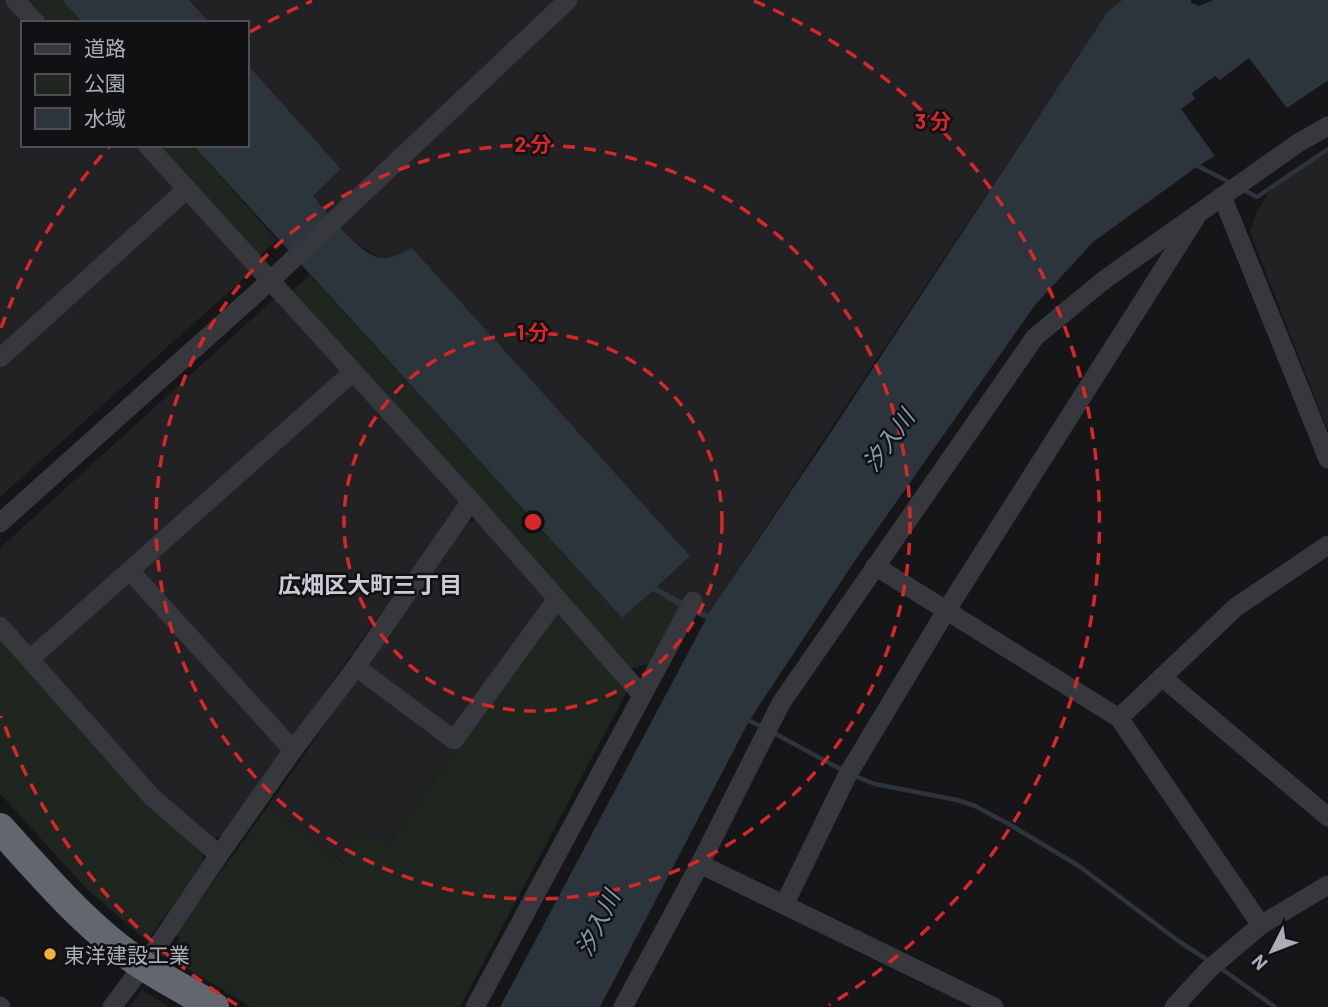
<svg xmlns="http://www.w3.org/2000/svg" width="1328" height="1007" font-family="Barlow,'Noto Sans JP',sans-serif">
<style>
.built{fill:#222225}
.park{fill:#1e261f}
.water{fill:#2c353c}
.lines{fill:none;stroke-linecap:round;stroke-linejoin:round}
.stream{stroke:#2c353c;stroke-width:4.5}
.minor{stroke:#37383d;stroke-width:19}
.highway{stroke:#63666e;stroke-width:30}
.ring{fill:none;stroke:#d62828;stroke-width:3.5;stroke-dasharray:12 9}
.poi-dot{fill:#f2b134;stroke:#111113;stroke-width:2.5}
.labels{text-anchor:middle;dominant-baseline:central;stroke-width:5;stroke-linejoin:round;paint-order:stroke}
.poi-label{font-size:21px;fill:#a8adb8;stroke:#111113;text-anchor:start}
.water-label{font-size:23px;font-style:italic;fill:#7f9bb3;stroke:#111113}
.neighbourhood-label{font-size:23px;font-weight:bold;fill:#c9ccd4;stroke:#111113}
.centre{fill:#d62828;stroke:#111113;stroke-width:3.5}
.ring-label{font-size:21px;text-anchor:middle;font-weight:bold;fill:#d62828;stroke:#111113;stroke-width:5;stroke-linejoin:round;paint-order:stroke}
</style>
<rect width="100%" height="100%" fill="#161618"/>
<g class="built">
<path d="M0,0H8L23,23V145H139L252,271L0,497Z"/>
<path d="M189,0H1122L1108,11L708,614L657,587L690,556L412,248L395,257L380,258L353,241L313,196L341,169L247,64V23H210Z"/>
<path d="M1328,152V431L1250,232L1257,210L1272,189Z"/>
<path d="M276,297L460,503L222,835L214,839L157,788L0,614V548Z"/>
<path d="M477,520L556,607L387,846L359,832L345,864L269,805L466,523Z"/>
<path d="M142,990L170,1007H130Z"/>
</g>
<g class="park">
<path d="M27,0H62L83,23H48Z"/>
<path d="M158,145H193L277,240L259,257Z"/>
<path d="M310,275L622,618L653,591L680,608L650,664L628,669L292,291Z"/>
<path d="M556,607L627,691L460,1007H251L168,957L180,938L175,935L269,805L344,864L359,832L388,845Z"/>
<path d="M0,640L137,794L202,853L204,863L147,941L89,891L0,794Z"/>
</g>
<g class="water">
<path d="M62,0H189L210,23H83Z"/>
<path d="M1122,0H1191V3L1199,6L1213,0H1328V81L1321,85L1287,108L1249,58L1220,80L1215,76L1192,93L1195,99L1181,109L1215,156L1198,166L1093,242L1035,305L854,562L749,721L600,1007H500L706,619L680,608L653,591L622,618L193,145H247V64L341,169L313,196C327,212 361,256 381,258C392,259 403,252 412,248L690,556L657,587L708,614L829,435L1108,11Z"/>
</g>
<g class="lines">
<g class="stream">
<path d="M1194,164L1233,184"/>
<path d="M1244,190L1257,197L1328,149"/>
<path d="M744,718L764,728"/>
<path d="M772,732L844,771"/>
<path d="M852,775L875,784L957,800L975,806L1007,823L1079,866L1177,940L1209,961"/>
<path d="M1219,967L1275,1007"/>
</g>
<g class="minor">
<path d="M15,0L36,23"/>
<path d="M147,145L471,501L642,695"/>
<path d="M1222,196L1328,459"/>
<path d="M0,358L187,189"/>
<path d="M0,523L271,280L568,0"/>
<path d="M875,566L1119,718L1261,925"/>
<path d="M130,571L293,750"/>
<path d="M0,626L152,797L219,855"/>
<path d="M30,659L353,372"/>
<path d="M356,667L454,740L557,599"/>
<path d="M1162,677L1328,817"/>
<path d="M1119,718L1236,607L1328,545"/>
<path d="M700,864L994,1007"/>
<path d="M784,905L848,774L946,611L1195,219"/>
<path d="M0,1006L1,1007"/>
<path d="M112,1007L157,947L219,855L293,750L356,667L471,501"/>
<path d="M475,1007L693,601"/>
<path d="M623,1007L700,864L781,703L1035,337L1104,280L1298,143L1328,126"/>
<path d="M1174,1007L1209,969L1261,925L1328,885"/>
</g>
<path class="highway" d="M0,828C43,876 90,931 144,966C167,981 191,993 214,1007"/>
</g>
<g class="ring">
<circle cx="533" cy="522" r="189"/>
<circle cx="533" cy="522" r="377"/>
<path d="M237 1005A566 566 0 0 1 1 716M1 328A566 566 0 0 1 109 147M250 32A566 566 0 0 1 312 1M754 1A566 566 0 0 1 829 1005"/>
</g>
<circle class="poi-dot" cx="50" cy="954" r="7"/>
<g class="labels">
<g class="poi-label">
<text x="64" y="954">東洋建設工業</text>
</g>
<g class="water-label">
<text transform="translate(888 440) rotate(-54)">汐入川</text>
<text transform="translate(597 923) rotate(-64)">汐入川</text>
</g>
<g class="neighbourhood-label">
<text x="370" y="584">広畑区大町三丁目</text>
</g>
</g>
<circle cx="533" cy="522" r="10" class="centre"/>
<g class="ring-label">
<text x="933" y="129">3 分</text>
<text x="533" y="152">2 分</text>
<text x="533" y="340">1 分</text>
</g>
<rect x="21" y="21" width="228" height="126" fill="#111113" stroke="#4d4f55" stroke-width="2"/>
<rect x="35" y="44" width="35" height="10" fill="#37383d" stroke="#4d4f55" stroke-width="2"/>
<text x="84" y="56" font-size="21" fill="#a8adb8">道路</text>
<rect x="35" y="74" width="35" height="21" fill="#1e261f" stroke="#4d4f55" stroke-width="2"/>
<text x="84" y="91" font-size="21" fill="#a8adb8">公園</text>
<rect x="35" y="108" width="35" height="21" fill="#2c353c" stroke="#4d4f55" stroke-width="2"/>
<text x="84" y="126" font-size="21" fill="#a8adb8">水域</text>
<g transform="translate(1272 951) rotate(228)" stroke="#111113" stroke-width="5" paint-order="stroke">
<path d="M0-5L12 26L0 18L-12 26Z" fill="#a8adb8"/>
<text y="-10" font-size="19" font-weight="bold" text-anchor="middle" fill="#a8adb8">N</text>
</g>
</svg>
